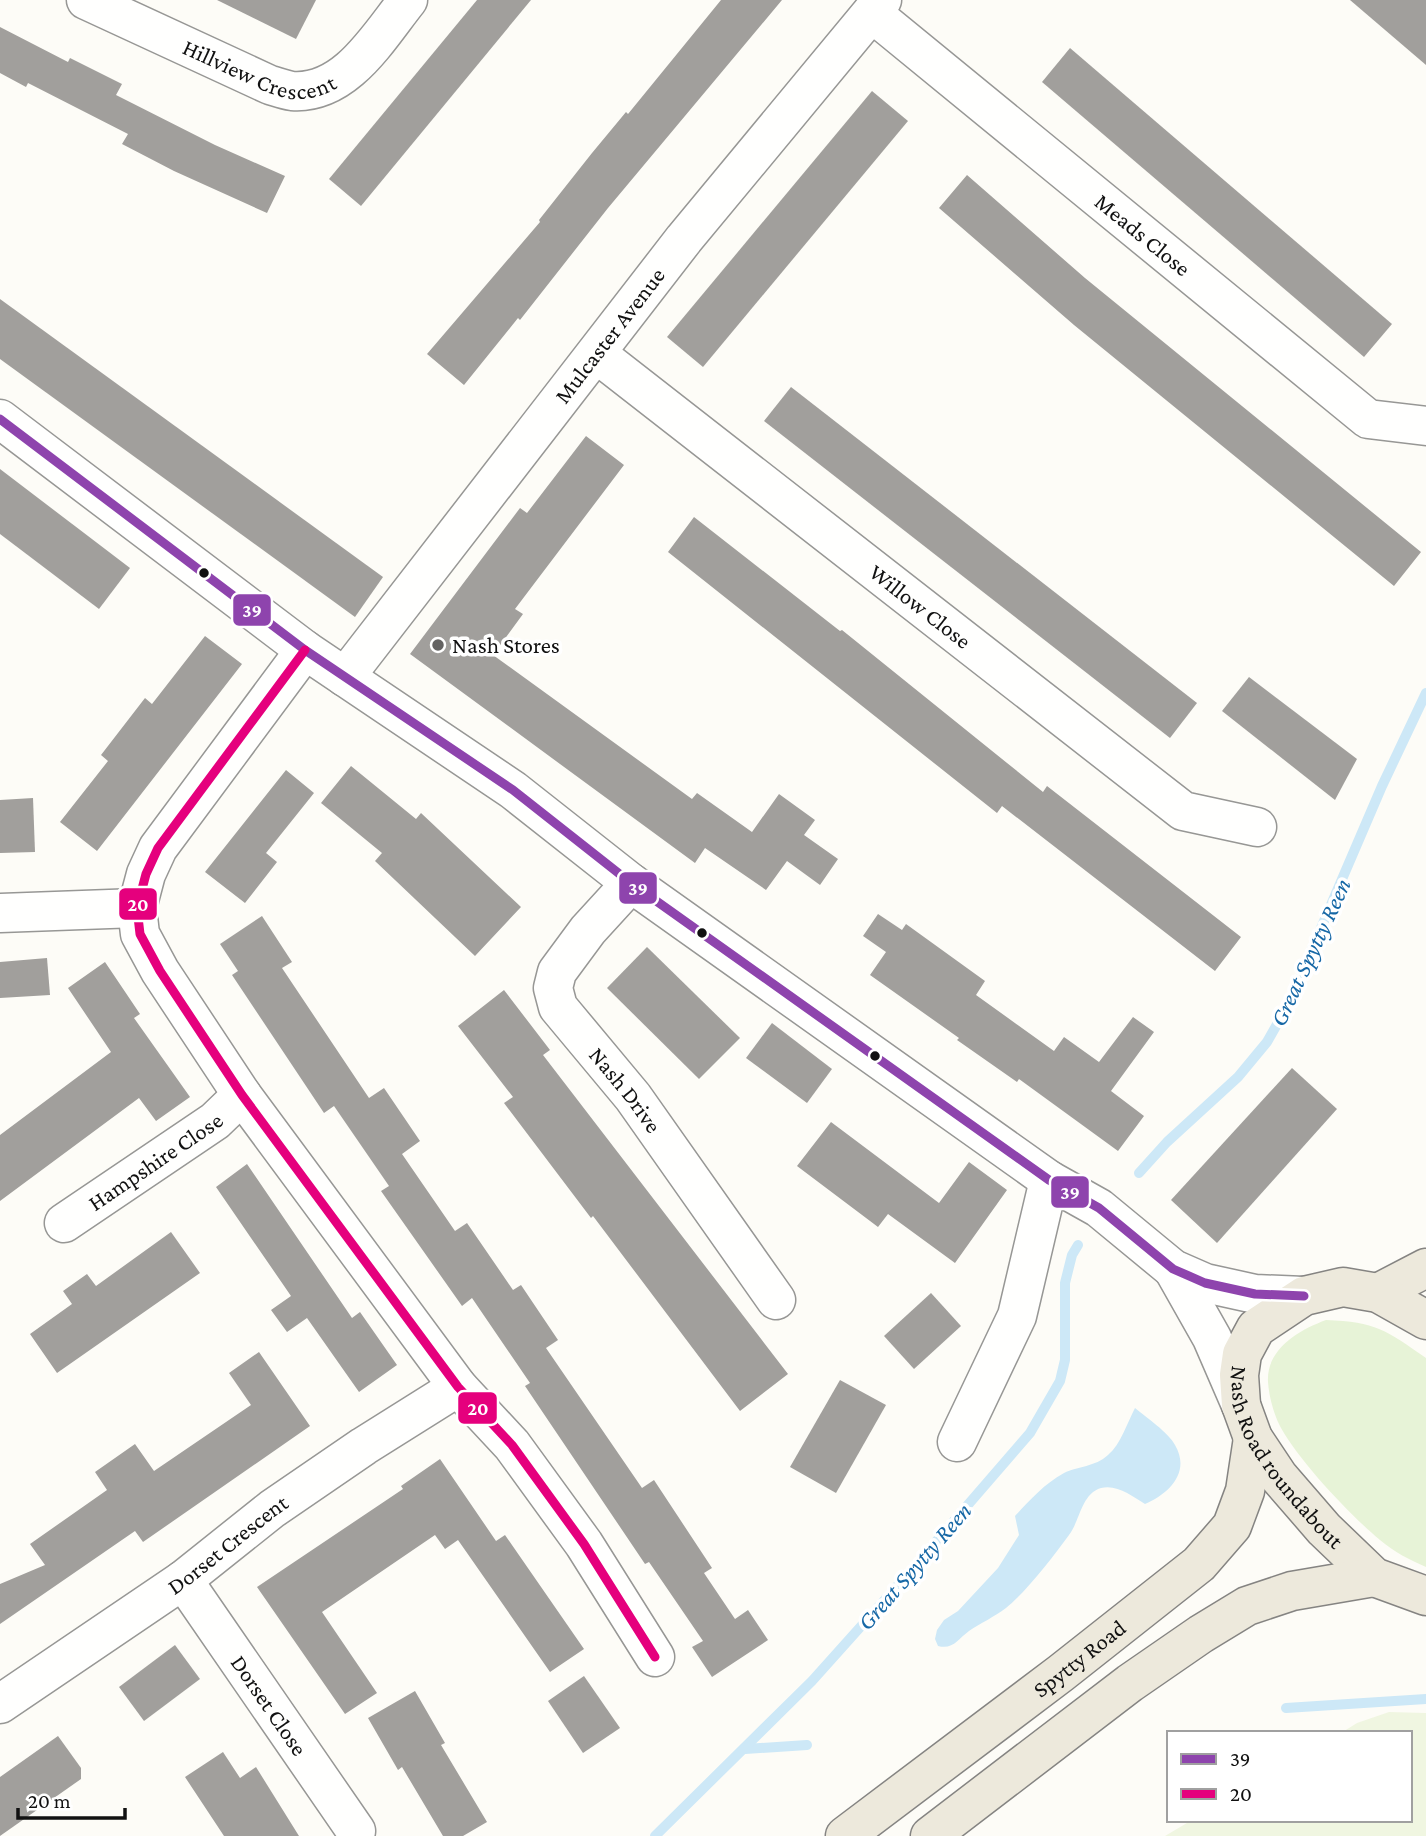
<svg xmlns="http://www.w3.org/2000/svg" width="1426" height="1836" font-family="'Crimson Pro',serif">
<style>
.green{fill:#e7f3d7}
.pitch{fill:#f0f6e1}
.water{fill:#cde8f7}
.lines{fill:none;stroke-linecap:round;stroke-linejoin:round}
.stream{stroke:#cde8f7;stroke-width:10}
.building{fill:#a19f9c}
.minor-casing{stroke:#979795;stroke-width:41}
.major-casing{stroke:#858482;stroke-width:41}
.minor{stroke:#fffffe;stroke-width:38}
.major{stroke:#ede9dc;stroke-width:38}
.bus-1-casing{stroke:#fff;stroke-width:14}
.bus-2-casing{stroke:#fff;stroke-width:14}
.bus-1{stroke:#8e44ad;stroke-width:9}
.bus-2{stroke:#e5007d;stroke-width:9}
.bus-dot{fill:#111;stroke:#fff;stroke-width:2.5}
.poi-dot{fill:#646362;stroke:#fff;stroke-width:2.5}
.labels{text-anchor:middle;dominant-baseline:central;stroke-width:7;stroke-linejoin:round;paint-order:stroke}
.street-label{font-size:23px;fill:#111;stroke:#fff}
.poi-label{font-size:23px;fill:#111;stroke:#fff;text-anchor:start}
.water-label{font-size:24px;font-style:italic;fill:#1768a6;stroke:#fff}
.line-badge{stroke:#fff;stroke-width:2.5}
.badge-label{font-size:19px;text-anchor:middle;font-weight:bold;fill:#fff}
</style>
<rect width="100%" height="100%" fill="#fdfcf7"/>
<path class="green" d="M1326,1320C1376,1322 1386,1330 1426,1358V1567C1410,1560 1394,1552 1380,1540C1350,1515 1300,1462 1281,1428C1274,1415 1269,1397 1268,1382C1266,1349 1299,1330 1326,1320Z"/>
<path class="pitch" d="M1389,1712L1426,1713V1836H1165L1192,1820H1410V1733H1341L1357,1723Z"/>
<path class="water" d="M1135,1408C1146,1417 1169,1433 1175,1445C1191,1472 1169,1494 1145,1504C1132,1496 1117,1484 1101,1488C1081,1494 1080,1521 1069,1535C1053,1557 1026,1592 1006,1608C994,1617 981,1623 969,1631C958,1639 953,1650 938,1646L935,1639L937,1630L944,1620L958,1611L998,1568L1019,1535L1015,1516C1030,1500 1044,1484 1064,1473C1078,1466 1095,1467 1108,1455C1121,1444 1127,1423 1135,1408Z"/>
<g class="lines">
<g class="stream">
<path d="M1139,1173L1167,1142L1238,1077L1267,1042L1288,1005L1382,786L1426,693"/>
<path d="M1286,1708L1426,1699"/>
<path d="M745,1749L807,1745"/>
<path d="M655,1836L812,1681L915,1566L1030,1433L1060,1381L1065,1360V1283L1072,1255L1078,1245"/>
</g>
</g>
<g class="building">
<path d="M217,0H316L296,39Z"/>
<path d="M477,0H531L361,206L329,179Z"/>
<path d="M721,0H782L608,208L520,320L518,318L464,385L427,354L540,222L539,220L592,153L626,112L628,114Z"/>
<path d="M1350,0H1426V65Z"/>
<path d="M0,27L68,62L70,58L122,84L116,95L215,145L285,176L267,213L174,171L122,144L128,134L28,83L26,87L0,73Z"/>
<path d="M1070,48L1392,324L1364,357L1042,82Z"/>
<path d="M872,91L908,121L703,367L667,337Z"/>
<path d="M967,175L1085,278L1421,552L1394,586L1074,325L939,208Z"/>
<path d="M0,299L383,577L355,617L0,359Z"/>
<path d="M791,387L1197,703L1170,738L764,421Z"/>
<path d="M586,436L624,465L515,609L523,614L493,655L692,799L697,793L752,832L779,794L815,820L804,835L838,859L820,885L787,861L766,890L705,848L695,863L410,654L520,508L527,513Z"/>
<path d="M0,469L130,568L99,609L0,534Z"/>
<path d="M694,517L840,631L842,630L1043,792L1047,786L1241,937L1215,971L1002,806L997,813L668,552Z"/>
<path d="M205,636L242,664L97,851L60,822L108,761L101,755L145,698L152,704Z"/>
<path d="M1249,677L1357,759L1335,800L1222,711Z"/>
<path d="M351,766L416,819L421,813L521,907L475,956L375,861L382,853L321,803Z"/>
<path d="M286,770L314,793L266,853L277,862L245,903L205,872Z"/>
<path d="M33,798L35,852L0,853V800Z"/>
<path d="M878,914L902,930L906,924L985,981L976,995L1054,1051L1064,1037L1099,1062L1133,1017L1154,1032L1111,1091L1144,1116L1118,1151L1019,1079L1017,1082L957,1040L959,1038L870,975L886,952L863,936Z"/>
<path d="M262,916L292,962L282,968L369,1098L384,1088L420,1141L402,1154L455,1231L467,1223L513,1290L521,1285L558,1340L546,1348L642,1488L654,1480L712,1568L704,1573L735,1619L748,1610L768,1640L712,1677L692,1647L703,1641L649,1562L645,1564L525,1386L530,1383L472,1298L462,1306L381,1191L389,1186L334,1106L324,1113L232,975L238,971L220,944Z"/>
<path d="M647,947L740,1038L699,1079L607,988Z"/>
<path d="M47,958L50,995L0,998V962Z"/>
<path d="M105,962L140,1014L134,1018L190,1097L156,1121L139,1098L0,1201V1135L111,1052L68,988Z"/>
<path d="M504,990L550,1050L543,1055L788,1374L740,1411L593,1216L591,1218L504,1103L513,1097L458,1026Z"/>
<path d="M772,1023L832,1069L807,1103L746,1058Z"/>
<path d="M1292,1068L1337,1109L1217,1243L1171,1200Z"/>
<path d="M831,1122L939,1203L969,1162L1007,1190L955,1263L888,1214L878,1227L797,1166Z"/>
<path d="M247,1164L352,1318L360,1312L397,1365L359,1392L307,1318L287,1332L271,1310L291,1296L216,1187Z"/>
<path d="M171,1232L200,1273L57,1373L30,1334L72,1304L63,1291L87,1274L96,1286Z"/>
<path d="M931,1293L961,1326L914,1369L884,1336Z"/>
<path d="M259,1352L310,1426L143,1542L135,1531L0,1624V1584L45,1565L30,1544L107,1490L95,1472L135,1444L154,1471L251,1405L229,1373Z"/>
<path d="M840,1380L886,1405L836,1493L790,1467Z"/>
<path d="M440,1459L496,1541L505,1535L584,1649L550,1672L458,1540L445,1549L435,1535L322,1612L377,1693L345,1714L257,1587L403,1489L401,1486Z"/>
<path d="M175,1645L200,1679L144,1721L119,1687Z"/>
<path d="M584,1676L620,1728L583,1753L548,1701Z"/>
<path d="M415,1691L445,1743L441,1745L487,1822L463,1836H443L402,1767L398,1770L368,1718Z"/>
<path d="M58,1736L81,1768V1779L0,1836V1777Z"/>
<path d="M223,1752L240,1778L256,1767L299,1836H224L185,1777Z"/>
</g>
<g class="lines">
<defs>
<g id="minor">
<path id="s1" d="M86,0L270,85C277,87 285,90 292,91C346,95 379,36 408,0"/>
<path id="s2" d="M872,13L1368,419L1426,426"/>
<path id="s3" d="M597,354L1183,811L1257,827"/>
<path d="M0,419L305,650L513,790L631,883L1049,1180L1099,1208L1173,1269L1205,1283L1255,1294L1304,1296"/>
<path d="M305,650L158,848L146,874L137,908L140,934L160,971L242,1095L458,1387L512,1445L584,1544L655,1657"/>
<path id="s4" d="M345,677L684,239L882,0"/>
<path id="s5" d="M631,883L588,930L557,972L553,988L558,1007L633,1097L776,1300"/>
<path d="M0,913L137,908"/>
<path id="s6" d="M64,1223L215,1121L242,1095"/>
<path d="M1173,1269L1212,1338L1241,1405"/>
<path d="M957,1442L1017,1316L1049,1180"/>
<path id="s7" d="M183,1580L356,1831"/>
<path id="s8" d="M0,1704L183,1580L272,1509L364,1446L458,1387"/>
</g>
<g id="major">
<path d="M1378,1293L1426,1268"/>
<path id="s9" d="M1426,1320L1378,1293L1343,1287L1304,1296L1256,1328L1242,1354L1239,1375L1241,1405L1253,1438L1279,1477L1324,1529L1374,1577L1426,1596"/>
<path id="s10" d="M845,1836L1061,1673L1199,1564L1232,1526L1245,1491L1253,1438"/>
<path d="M930,1836L1130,1683L1201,1634L1247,1606L1292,1591L1374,1577"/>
</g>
</defs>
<use href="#minor" class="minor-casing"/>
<use href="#major" class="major-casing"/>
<use href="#minor" class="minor"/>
<use href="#major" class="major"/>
<defs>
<path id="bus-1" d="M0,419L305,650L513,790L631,883L1049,1180L1099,1208L1173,1269L1205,1283L1255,1294L1304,1296"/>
<path id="bus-2" d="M305,650L158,848L146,874L137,908L140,934L160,971L242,1095L458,1387L512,1445L584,1544L655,1657"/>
</defs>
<use href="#bus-1" class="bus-1-casing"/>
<use href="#bus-2" class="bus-2-casing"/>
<use href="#bus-1" class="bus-1"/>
<use href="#bus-2" class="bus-2"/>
</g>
<g class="bus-dot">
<circle cx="204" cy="573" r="6"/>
<circle cx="702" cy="933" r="6"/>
<circle cx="875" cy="1056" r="6"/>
</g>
<circle class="poi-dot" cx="438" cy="645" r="7"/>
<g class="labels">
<g class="street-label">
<text stroke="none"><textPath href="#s1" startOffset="189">Hillview Crescent</textPath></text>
<text stroke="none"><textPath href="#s2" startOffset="350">Meads Close</textPath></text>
<text stroke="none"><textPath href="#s4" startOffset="432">Mulcaster Avenue</textPath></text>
<text stroke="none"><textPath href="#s3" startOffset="410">Willow Close</textPath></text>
<text stroke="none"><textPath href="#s5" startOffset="259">Nash Drive</textPath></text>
<text stroke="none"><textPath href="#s6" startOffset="110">Hampshire Close</textPath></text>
<text stroke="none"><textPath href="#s9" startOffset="336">Nash Road roundabout</textPath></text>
<text stroke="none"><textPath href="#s8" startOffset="278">Dorset Crescent</textPath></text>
<text stroke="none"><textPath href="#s10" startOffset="294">Spytty Road</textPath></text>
<text stroke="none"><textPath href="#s7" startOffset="152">Dorset Close</textPath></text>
</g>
<g class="poi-label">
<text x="452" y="645">Nash Stores</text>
</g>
<g class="water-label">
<text transform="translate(1310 952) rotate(-65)">Great Spytty Reen</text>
<text transform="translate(914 1566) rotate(-49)">Great Spytty Reen</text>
</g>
</g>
<g class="line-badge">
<rect x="232" y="593" width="40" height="34" rx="7" fill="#8e44ad"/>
<rect x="618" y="871" width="40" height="34" rx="7" fill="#8e44ad"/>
<rect x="118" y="887" width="40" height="34" rx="7" fill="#e5007d"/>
<rect x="1050" y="1175" width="40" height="34" rx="7" fill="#8e44ad"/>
<rect x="457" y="1391" width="41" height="34" rx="7" fill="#e5007d"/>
</g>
<g class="badge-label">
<text x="252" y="617">39</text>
<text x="638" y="895">39</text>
<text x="138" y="911">20</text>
<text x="1070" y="1199">39</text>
<text x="478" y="1415">20</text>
</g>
<rect x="1167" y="1731" width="245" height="91" fill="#ffffff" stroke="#a0a0a0" stroke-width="2"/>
<rect x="1181" y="1754" width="35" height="10" fill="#8e44ad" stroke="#a0a0a0" stroke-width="2"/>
<text x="1230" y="1766" font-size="21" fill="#111111">39</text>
<rect x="1181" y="1789" width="35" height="10" fill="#e5007d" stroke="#a0a0a0" stroke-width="2"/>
<text x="1230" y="1801" font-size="21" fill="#111111">20</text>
<path d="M18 1808v10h107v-10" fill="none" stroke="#111111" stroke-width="3.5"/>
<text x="28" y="1808" font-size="21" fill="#111111" stroke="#ffffff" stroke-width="5" paint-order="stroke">20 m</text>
</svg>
